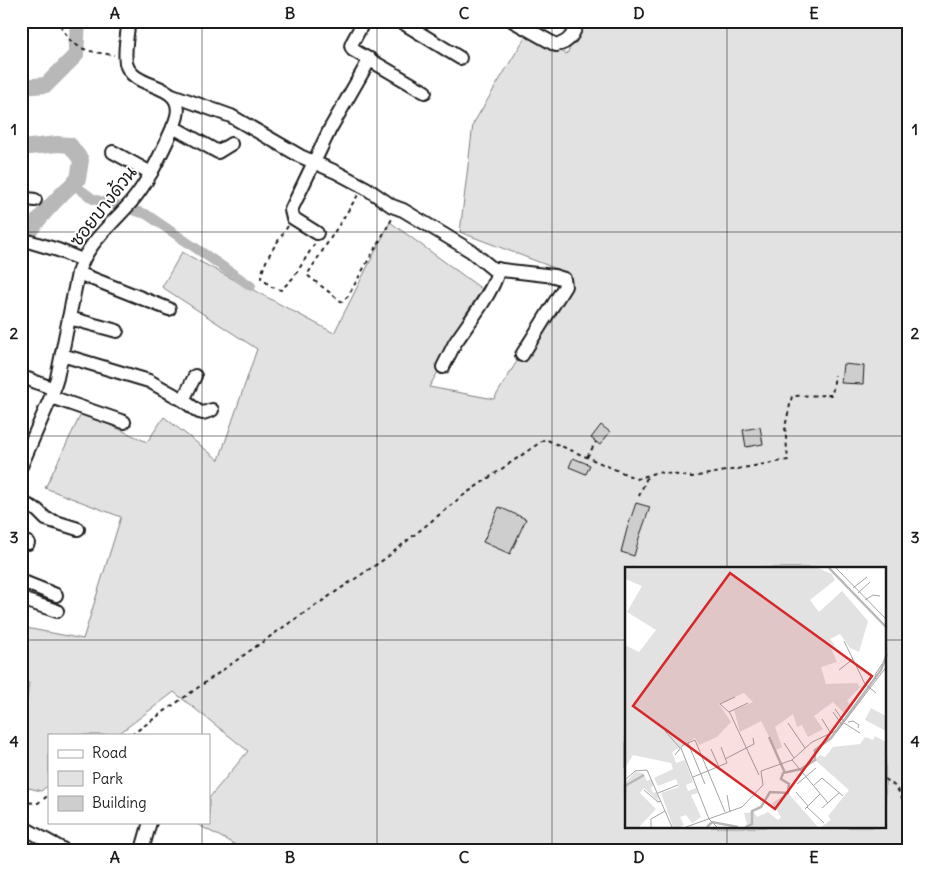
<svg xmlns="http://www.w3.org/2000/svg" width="929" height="871" font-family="Delius,'Playpen Sans Thai',sans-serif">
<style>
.green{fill:#e2e2e2;stroke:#7f7f7f;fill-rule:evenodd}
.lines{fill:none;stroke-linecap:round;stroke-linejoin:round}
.canal{stroke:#b8b8b8;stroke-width:10}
.river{stroke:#b8b8b8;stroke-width:16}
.building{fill:#cecece;stroke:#1c1c1c}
.minor-casing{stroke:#1c1c1c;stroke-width:16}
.path{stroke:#1c1c1c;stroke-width:2;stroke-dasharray:4 4;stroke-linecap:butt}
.minor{stroke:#fff;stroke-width:12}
.grid{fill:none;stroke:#1c1c1c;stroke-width:1;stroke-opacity:0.55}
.labels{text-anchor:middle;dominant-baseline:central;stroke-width:4;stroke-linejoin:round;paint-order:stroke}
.street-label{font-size:18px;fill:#1c1c1c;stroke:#fff}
.inset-river{fill:none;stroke:#b8b8b8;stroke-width:2.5}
.inset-road{fill:none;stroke:#a4a4a4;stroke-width:1}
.view{fill:#d62828;fill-opacity:0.15;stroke:#d62828;stroke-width:2.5}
.inset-edge{fill:none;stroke:#1c1c1c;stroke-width:2.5}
.neatline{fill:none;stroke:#1c1c1c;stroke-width:2}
.grid-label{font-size:16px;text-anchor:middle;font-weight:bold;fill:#1c1c1c}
</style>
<rect width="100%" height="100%" fill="#fff"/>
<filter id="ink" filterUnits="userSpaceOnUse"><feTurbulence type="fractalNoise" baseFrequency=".02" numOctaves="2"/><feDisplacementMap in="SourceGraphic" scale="10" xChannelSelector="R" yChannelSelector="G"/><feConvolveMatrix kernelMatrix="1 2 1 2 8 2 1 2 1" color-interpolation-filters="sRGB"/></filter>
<g filter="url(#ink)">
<path class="green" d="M582,21H908V850H245L193,822H209V798L248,751L174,692L117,735H49V785L41,791L21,786V746L29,683L21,681V627L83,639L121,517L45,488L82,412L147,442L164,417L219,460L257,349L162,287L182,252L334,333L390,222L486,292L429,387L494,399L570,274L460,232L473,124L527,34L567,54ZM626,568H885V827H626Z"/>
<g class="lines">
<path class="canal" d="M73,184L93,199L146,214L251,286"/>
<g class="river">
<path d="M21,87L46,85L76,55L78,21"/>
<path d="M21,148L57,144L70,145L81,160L78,179C56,198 38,219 21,242"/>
</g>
</g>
<g class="building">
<path d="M843,364L864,366L863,384L841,383Z"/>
<path d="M601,425L610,432L600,445L591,438Z"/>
<path d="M760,427L763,444L746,447L743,430Z"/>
<path d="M573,458L590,465L586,474L569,467Z"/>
<path d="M636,503L650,507L639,538L634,556L621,552L627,529Z"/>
<path d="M499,507L526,519L510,554L483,542Z"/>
</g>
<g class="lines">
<defs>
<g id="minor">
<path d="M364,21L352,43L351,46L353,50L425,92"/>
<path d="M400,21L460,58"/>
<path d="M513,21L556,45C570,43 574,33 578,21"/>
<path d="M172,95L231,116L300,156L336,172L366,188L392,206L403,210L471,251L493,269L554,276L564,279L565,286L522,355"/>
<path d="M173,127L218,152L231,144"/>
<path d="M113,152L151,173"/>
<path d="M21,198L35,200"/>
<path d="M317,233L293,218L291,210L330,129L370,59"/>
<path d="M21,239L58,250L82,260"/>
<path d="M78,273L169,309"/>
<path d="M69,318L117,331"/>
<path d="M62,355L149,381L183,400L199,412L203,413L212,410"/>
<path d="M443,367C447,359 451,351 455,343C466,326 497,287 498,269"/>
<path d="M28,379L54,389"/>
<path d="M51,397L124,422"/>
<path d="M183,400L195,376"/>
<path d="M21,466L51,397L57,378L78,273C87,242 112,225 132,201C147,183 157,162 167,141C170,133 175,125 177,116C185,81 132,91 126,63C124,50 127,34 129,21"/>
<path d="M21,502L37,510L46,519L78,529"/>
<path d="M21,541L28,543"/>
<path d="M21,581L56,595"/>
<path d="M21,599L57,611"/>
<path d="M21,824L26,829L64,850"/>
<path d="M142,850L150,822"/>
</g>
</defs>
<use href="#minor" class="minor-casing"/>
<g class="path">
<path d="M54,21C65,27 64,35 72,42C84,52 100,53 114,55"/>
<path d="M358,195L307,275L342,302L348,296L393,217"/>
<path d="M288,226C277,243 264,259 261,278L272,287L281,290L294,277L315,243"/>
<path d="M587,457L596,442"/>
<path d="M639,496L648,475"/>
<path d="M131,735L285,626L386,558L461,497L545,439L637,479L657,472L692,477L788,460L785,427L792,396L832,395L835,375"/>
<path d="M885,779C904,790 903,803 908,822"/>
<path d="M21,802L38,803L49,795"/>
</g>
<use href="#minor" class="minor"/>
</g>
</g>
<path class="grid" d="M202,21V735M377,21V850M552,21V850M727,21V568M21,232H908M21,436H908M21,640H626M885,640H908M202,822V850M727,827V850"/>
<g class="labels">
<g class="street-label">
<text transform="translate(103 206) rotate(-52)">ซอยบางด้วน</text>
</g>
</g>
<g transform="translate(625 567)">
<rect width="261" height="261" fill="#fff"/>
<path d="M0,1H193L207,7L210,13L185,33L194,45L217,24L243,54L234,85L225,81L215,67L205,72L210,78L206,81L212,95L196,100L201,117L232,116L235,120L222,134L227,139L221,148L208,135L189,149L198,162L183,170L177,158L172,160L168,147L150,160L157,180L151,183L136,154L115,165L109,143L128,135L119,126L94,137L106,155L92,170L74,178L70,171L47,185L51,196L60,193L68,215L61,218L63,224L71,221L73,226L66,228L76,250L67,256L61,248L55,250L59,258L55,260H48L36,226L54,220L51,212L33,219L29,211L48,202L46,196L8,188L0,201V78L14,85L31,63L2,45L17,19L0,12ZM246,141L261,149V164L240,153ZM250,169L261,175V260H196L206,253L203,249L224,223L190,193L195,188L200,190L208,180L235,177L240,170L248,173ZM10,205L18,206L22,214L26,212L29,217L26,221L28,226L32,225L34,235L19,221L15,226L31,242L14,260H0V216ZM163,226L193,260H119L122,257L119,246L129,245L132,250L143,245L153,253L156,250L147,236Z" fill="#e2e2e2"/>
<path class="inset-river" d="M204,1L262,61M144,170L160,206M0,227V219L19,208M82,260L87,255L113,260M121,260L127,257V244L136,240L145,225L163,226L164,217L156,212L158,206L176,202L190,193V183L206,171L256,103L262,87"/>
<path class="inset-road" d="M211,1L262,53M228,21L242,10M233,26L245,15M240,33L248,28L255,29M219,74L240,117L251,126M214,103L228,92M251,112L250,108L257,97M110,130L95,137L105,146L134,208M210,142L219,155M104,145L123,136M208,145L217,158M197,152L205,165M223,155L228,154L234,158L233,161M163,156L180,181M219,156L235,166M40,164L55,181M63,176L80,217M159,176L169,191M56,181L84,252L92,260M86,182L94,200M50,188L58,178L70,173L100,245M100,192L129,177L128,171M167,193L203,236M68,210L102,196L96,180M0,213L10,204L22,203L47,260M172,217L191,201M188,219L197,211L218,229M19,223L33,235L36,234M171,225L183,239M33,226L53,218M102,228L105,245M182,240L199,256M197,241L214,226M180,242L195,227M26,260V252L40,244M61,260L117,240L138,218L136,204L167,193L187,175L213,163L262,99"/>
<path class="view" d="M105,6L247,109L150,242L8,139Z"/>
<rect width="261" height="261" class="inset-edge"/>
</g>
<rect width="929" height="871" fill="none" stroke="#fff" stroke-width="55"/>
<rect x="48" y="734" width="162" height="90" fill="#ffffff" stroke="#a4a4a4"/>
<rect x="58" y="750" width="25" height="8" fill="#ffffff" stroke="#a4a4a4"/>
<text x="92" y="758" font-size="15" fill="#1c1c1c">Road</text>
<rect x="58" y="771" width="25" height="15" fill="#e2e2e2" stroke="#a4a4a4"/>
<text x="92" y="784" font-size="15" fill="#1c1c1c">Park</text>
<rect x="58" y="796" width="25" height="15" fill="#cecece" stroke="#a4a4a4"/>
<text x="92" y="808" font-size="15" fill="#1c1c1c">Building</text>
<rect x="28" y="28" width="874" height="816" class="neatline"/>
<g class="grid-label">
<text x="115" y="19">A</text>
<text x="290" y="19">B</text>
<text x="464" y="19">C</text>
<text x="639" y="19">D</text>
<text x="814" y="19">E</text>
<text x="14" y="135">1</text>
<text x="915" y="135">1</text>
<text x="14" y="339">2</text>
<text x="915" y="339">2</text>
<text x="14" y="543">3</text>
<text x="915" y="543">3</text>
<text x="14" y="747">4</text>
<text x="915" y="747">4</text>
<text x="115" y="863">A</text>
<text x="290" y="863">B</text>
<text x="464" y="863">C</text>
<text x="639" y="863">D</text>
<text x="814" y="863">E</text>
</g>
</svg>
